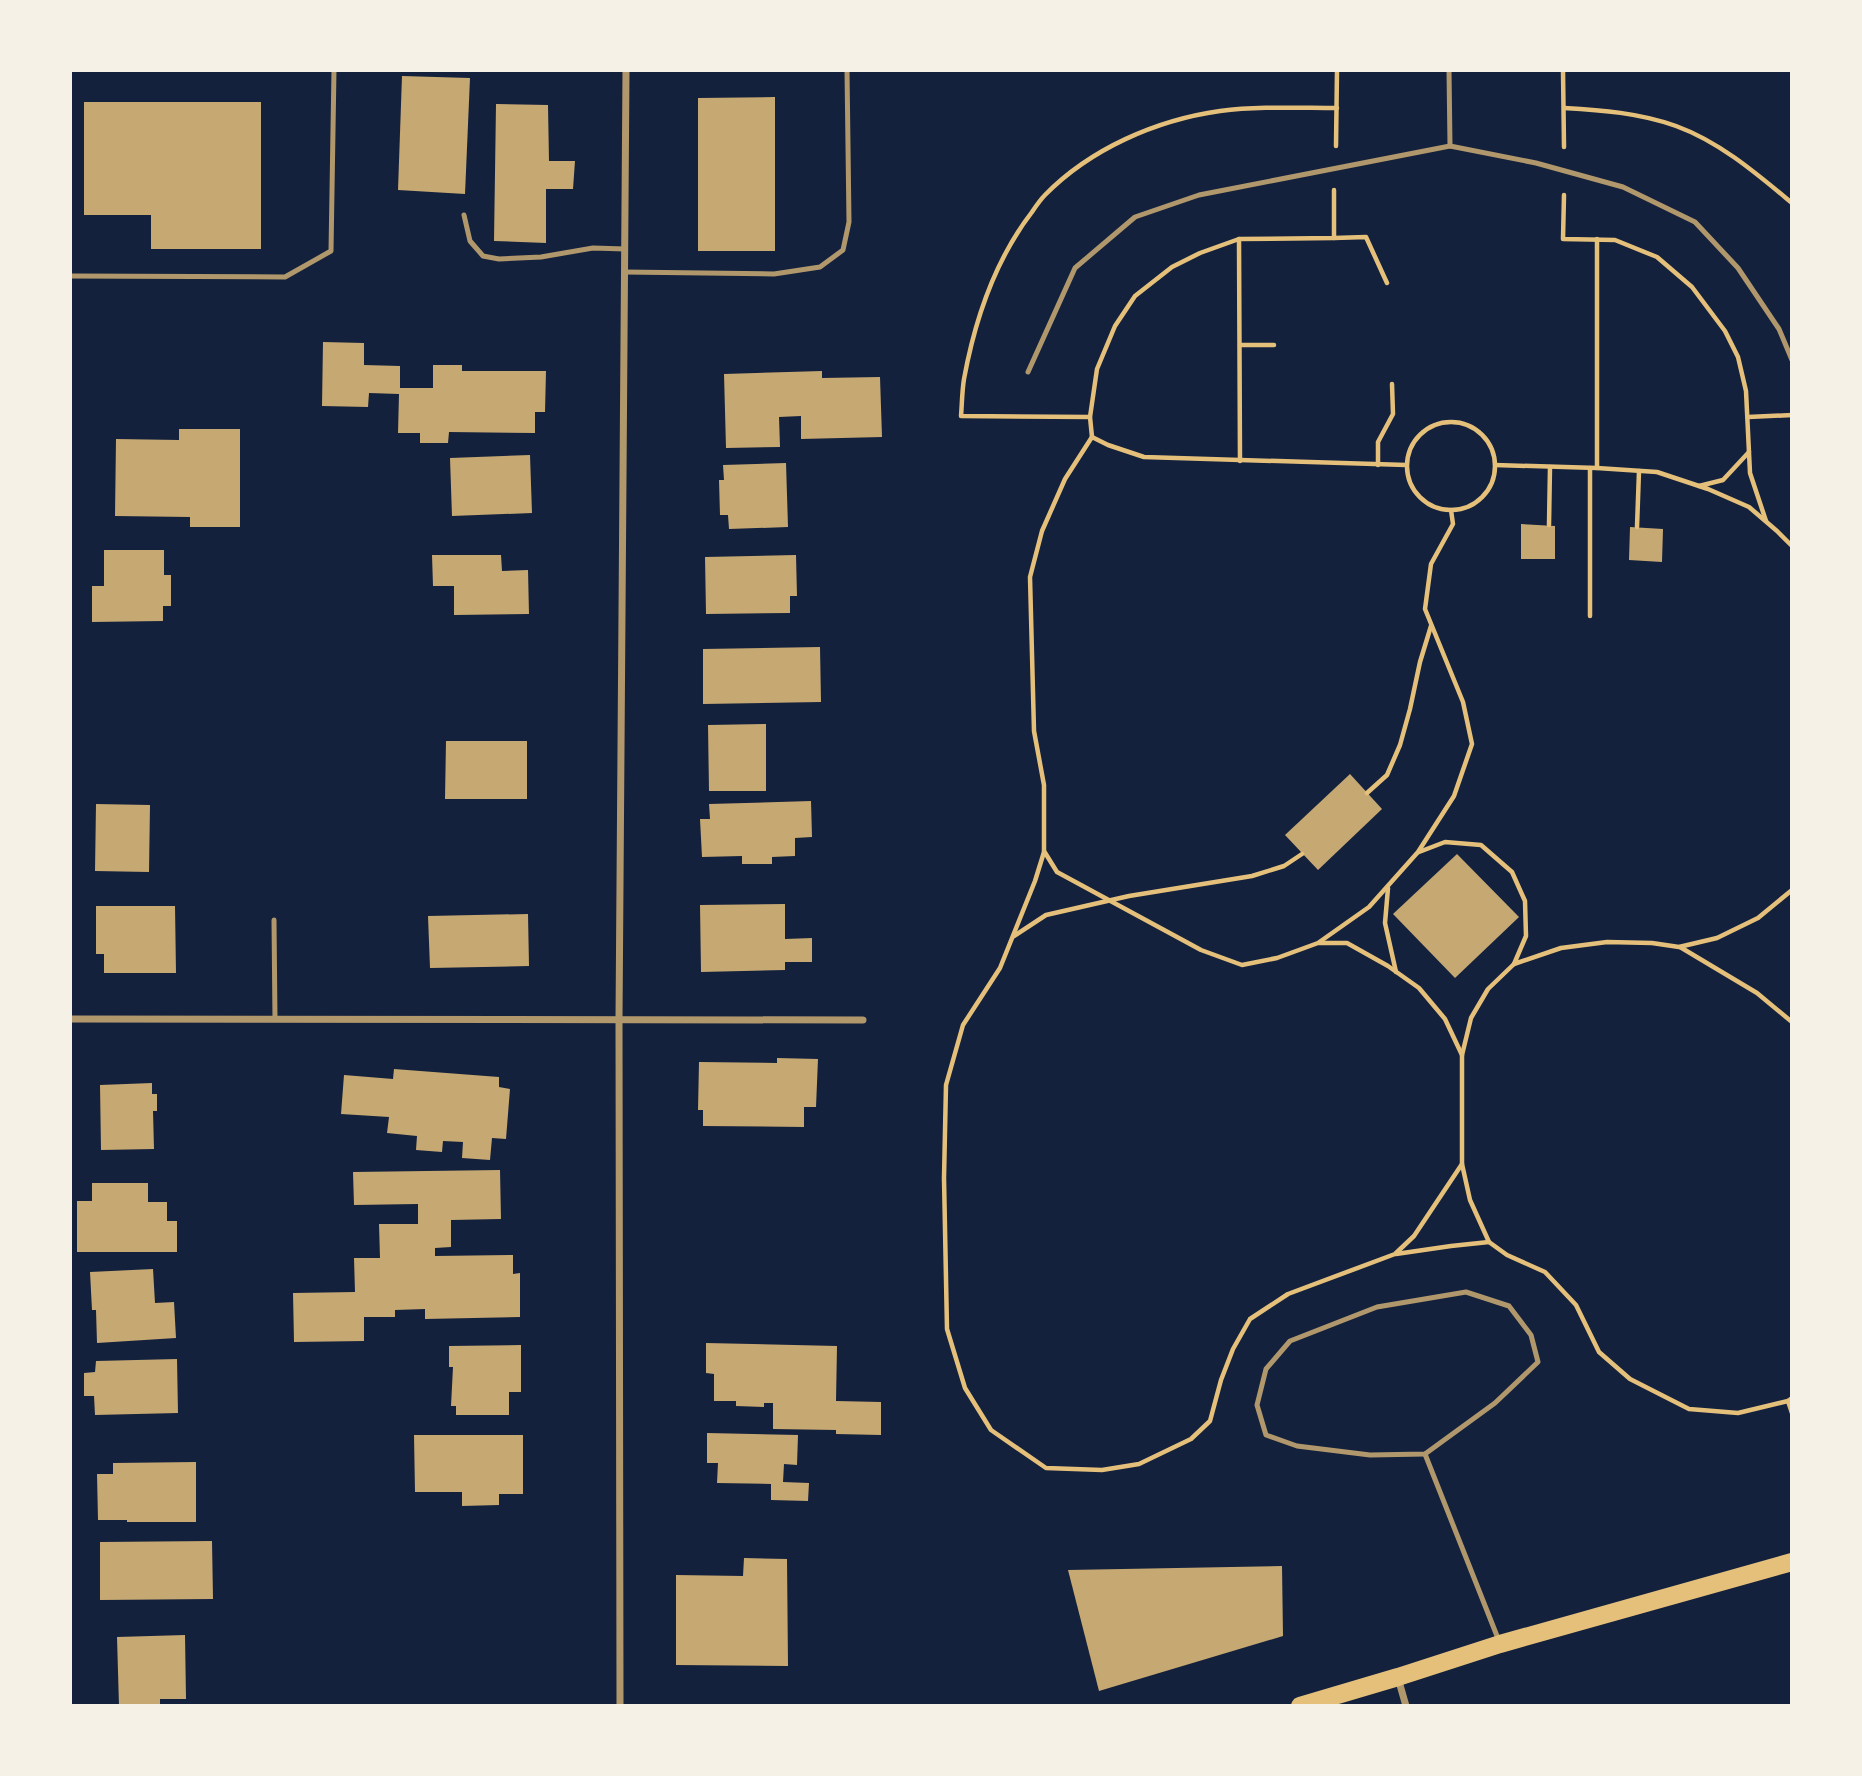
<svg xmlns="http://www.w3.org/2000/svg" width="1862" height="1776" font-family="Georgia,serif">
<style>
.building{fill:#c6a872}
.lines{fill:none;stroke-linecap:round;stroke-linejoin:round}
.path{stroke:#e5c07b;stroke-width:4.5}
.service{stroke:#b1986c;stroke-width:5}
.minor{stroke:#b1986c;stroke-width:7}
.primary{stroke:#e5c07b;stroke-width:18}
</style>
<rect width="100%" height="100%" fill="#14213d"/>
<g class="building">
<path d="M402,76L470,78L465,194L398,190Z"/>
<path d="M775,97V251H698V98Z"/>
<path d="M84,102H261V249H151V215H84Z"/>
<path d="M496,104L548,105L549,161H575L573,189H546V243L494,241Z"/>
<path d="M323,342L364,343V365L400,366V388H433V365H462V371H546L545,412H535V433L449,432L448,443H420V433H398L399,394L369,393L368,407L322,406Z"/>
<path d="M822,371V378L880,377L882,437L801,439V416L779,417L780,447L726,448L724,374Z"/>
<path d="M179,429H240V527H190V517L115,516L116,439L179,440Z"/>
<path d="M530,455L532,513L452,516L450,458Z"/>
<path d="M786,463L788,527L729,529L728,515H720L719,480H724L723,465Z"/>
<path d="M1521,524L1555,526V559H1521Z"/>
<path d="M1630,527L1663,529L1662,562L1629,560Z"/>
<path d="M104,550H164V575H171V606H163V621L92,622V586H104Z"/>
<path d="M432,555H501L502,571L528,570L529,614L454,615V586H433Z"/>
<path d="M796,555L797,596H790V613L706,614L705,557Z"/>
<path d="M820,647L821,702L703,704V649Z"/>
<path d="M766,724V791H709L708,725Z"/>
<path d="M446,741H527V799H445Z"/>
<path d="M1350,774L1382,809L1318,870L1285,835Z"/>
<path d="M811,801L812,837L795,838V856L772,857V864H742V856L702,857L700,819H710L709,804Z"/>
<path d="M96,804L150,805L149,872L95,871Z"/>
<path d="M1457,854L1519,917L1455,978L1393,914Z"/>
<path d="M785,904V939L812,938V962H785V970L701,972L700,905Z"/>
<path d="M96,906H175L176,973H104V954H96Z"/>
<path d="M528,914L529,966L430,968L428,916Z"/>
<path d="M777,1058L818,1059L816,1107H804V1127L703,1126V1110H698L699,1062L777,1063Z"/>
<path d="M394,1069L499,1077V1087L510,1089L506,1139L492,1138L490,1160L462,1158L463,1142L443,1141L442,1152L416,1150L417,1136L387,1133L389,1117L341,1114L344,1075L393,1079Z"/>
<path d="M152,1083V1094H157V1111H153L154,1149L101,1150L100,1085Z"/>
<path d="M500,1170L501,1219L451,1220V1247L435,1248V1256L513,1255V1274L520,1273V1317L425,1319V1309L395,1310V1317H364V1341L294,1342L293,1293L355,1292L354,1258H380L379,1224H418V1204L354,1205L353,1172Z"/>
<path d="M92,1183H148V1202H167V1221H177V1252H77V1201H92Z"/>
<path d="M153,1269L155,1303L174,1302L176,1338L97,1343L96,1310H92L90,1272Z"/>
<path d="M706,1343L837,1346L836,1401L881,1402V1435L836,1434V1430L773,1429V1403H764V1407L736,1406V1401H714V1374L706,1373Z"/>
<path d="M521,1345V1392H509V1415H456V1406H451L453,1367H449V1346Z"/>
<path d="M177,1359L178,1413L95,1415L94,1396H84V1373L95,1372L96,1361Z"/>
<path d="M707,1433L798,1435L797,1465L784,1464L783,1482L809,1483L808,1501L771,1500V1484L717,1483L718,1463H707Z"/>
<path d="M414,1435H523V1494H499V1505L462,1506V1492H415Z"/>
<path d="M196,1462V1522H127V1520H98L97,1474H113V1463Z"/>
<path d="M212,1541L213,1599L100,1600V1542Z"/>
<path d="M744,1558L787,1559L788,1666L676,1665V1575L743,1576Z"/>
<path d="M1282,1566L1283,1636L1099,1691L1068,1570Z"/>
<path d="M185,1635L186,1699H160V1706H119L117,1637Z"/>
</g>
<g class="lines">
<g class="path">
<path d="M1563,70L1564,147"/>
<path d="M1564,108C1601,110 1640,113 1676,126C1720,142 1757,174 1792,203"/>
<path d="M1336,146L1337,70"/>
<path d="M1564,195L1563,239L1615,240L1657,257L1692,287L1725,331L1738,357L1746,391L1750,473L1766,521"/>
<path d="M1334,238L1366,237L1387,283"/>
<path d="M1239,239L1240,461"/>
<path d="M1597,239V468"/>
<path d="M1240,345H1274"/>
<path d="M1090,417L961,416C962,404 962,391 964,379C975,319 995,260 1032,212C1036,206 1040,200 1045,195C1090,149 1156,120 1220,111C1259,106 1298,108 1337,108"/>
<path d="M1748,417L1792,415"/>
<circle cx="1451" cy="466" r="44"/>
<path d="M1092,437L1090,417L1097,369L1115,326L1135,296L1172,267L1200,253L1239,239L1334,238V190"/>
<path d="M1378,465V442L1393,414L1392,384"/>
<path d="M1406,465L1144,457L1108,445L1092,437L1065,479L1042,531L1030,577L1034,731L1044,785V851L1057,872L1201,950L1242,965L1277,958L1318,943L1369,907L1418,852L1454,796L1472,744L1463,702L1425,609L1431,564L1453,524L1451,510"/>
<path d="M1495,465L1597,468L1657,472L1708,489L1749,507L1777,531L1792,546"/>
<path d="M1590,468V616"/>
<path d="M1699,486L1723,480L1749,452"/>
<path d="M1549,525L1550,467"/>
<path d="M1637,527L1639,471"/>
<path d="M1367,793L1387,775L1400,745L1410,709L1420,662L1431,626"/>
<path d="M1044,852L1035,881L1000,968L963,1025L946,1085L944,1178L947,1329L965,1388L991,1430L1046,1468L1102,1470L1139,1464L1191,1439L1210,1421L1221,1380L1233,1349L1250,1319L1288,1294L1395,1254L1414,1236L1462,1164V1055L1445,1019L1419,988L1388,966L1347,943H1319"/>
<path d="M1419,852L1445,842L1481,845L1512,872L1525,901L1526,936L1514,964L1561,948L1607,942L1652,943L1679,947L1717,938L1758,918L1792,890"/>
<path d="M1388,888L1385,923L1396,972"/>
<path d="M1014,936L1046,915L1129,896L1252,876L1284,866L1302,854"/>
<path d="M1680,947L1757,993L1792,1022"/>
<path d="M1462,1055L1471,1018L1488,989L1514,964"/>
<path d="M1462,1164L1470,1200L1489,1242L1507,1255L1545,1272L1576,1305L1599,1352L1630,1379L1689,1409L1738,1413L1788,1401L1792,1398"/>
<path d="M1396,1254L1451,1246L1489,1242"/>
<path d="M1788,1401L1792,1413"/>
</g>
<g class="service">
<path d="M1449,70L1450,146"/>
<path d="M464,215L470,241L483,256L499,259L541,257L593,248L625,249"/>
<path d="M624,272L774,274L820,267L843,250L849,222L847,70"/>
<path d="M70,276L285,277L331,251L334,70"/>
<path d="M1028,372L1075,268L1135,217L1199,195L1450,146L1536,163L1623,187L1695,222L1738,268L1779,329L1792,360"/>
<path d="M274,920L275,1019"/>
<path d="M1466,1292L1509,1306L1531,1335L1538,1362L1495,1403L1425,1454L1370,1455L1297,1446L1266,1435L1257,1405L1266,1369L1290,1341L1377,1307Z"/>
<path d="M1425,1454L1499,1641"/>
</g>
<g class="minor">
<path d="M70,1019L863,1020"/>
<path d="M1398,1678L1406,1706"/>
<path d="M620,1706L619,1020L626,70"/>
</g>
<path class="primary" d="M1300,1706L1398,1677L1500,1644L1792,1562"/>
</g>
<rect width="1862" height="1776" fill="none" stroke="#f6f1e7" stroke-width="144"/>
</svg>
